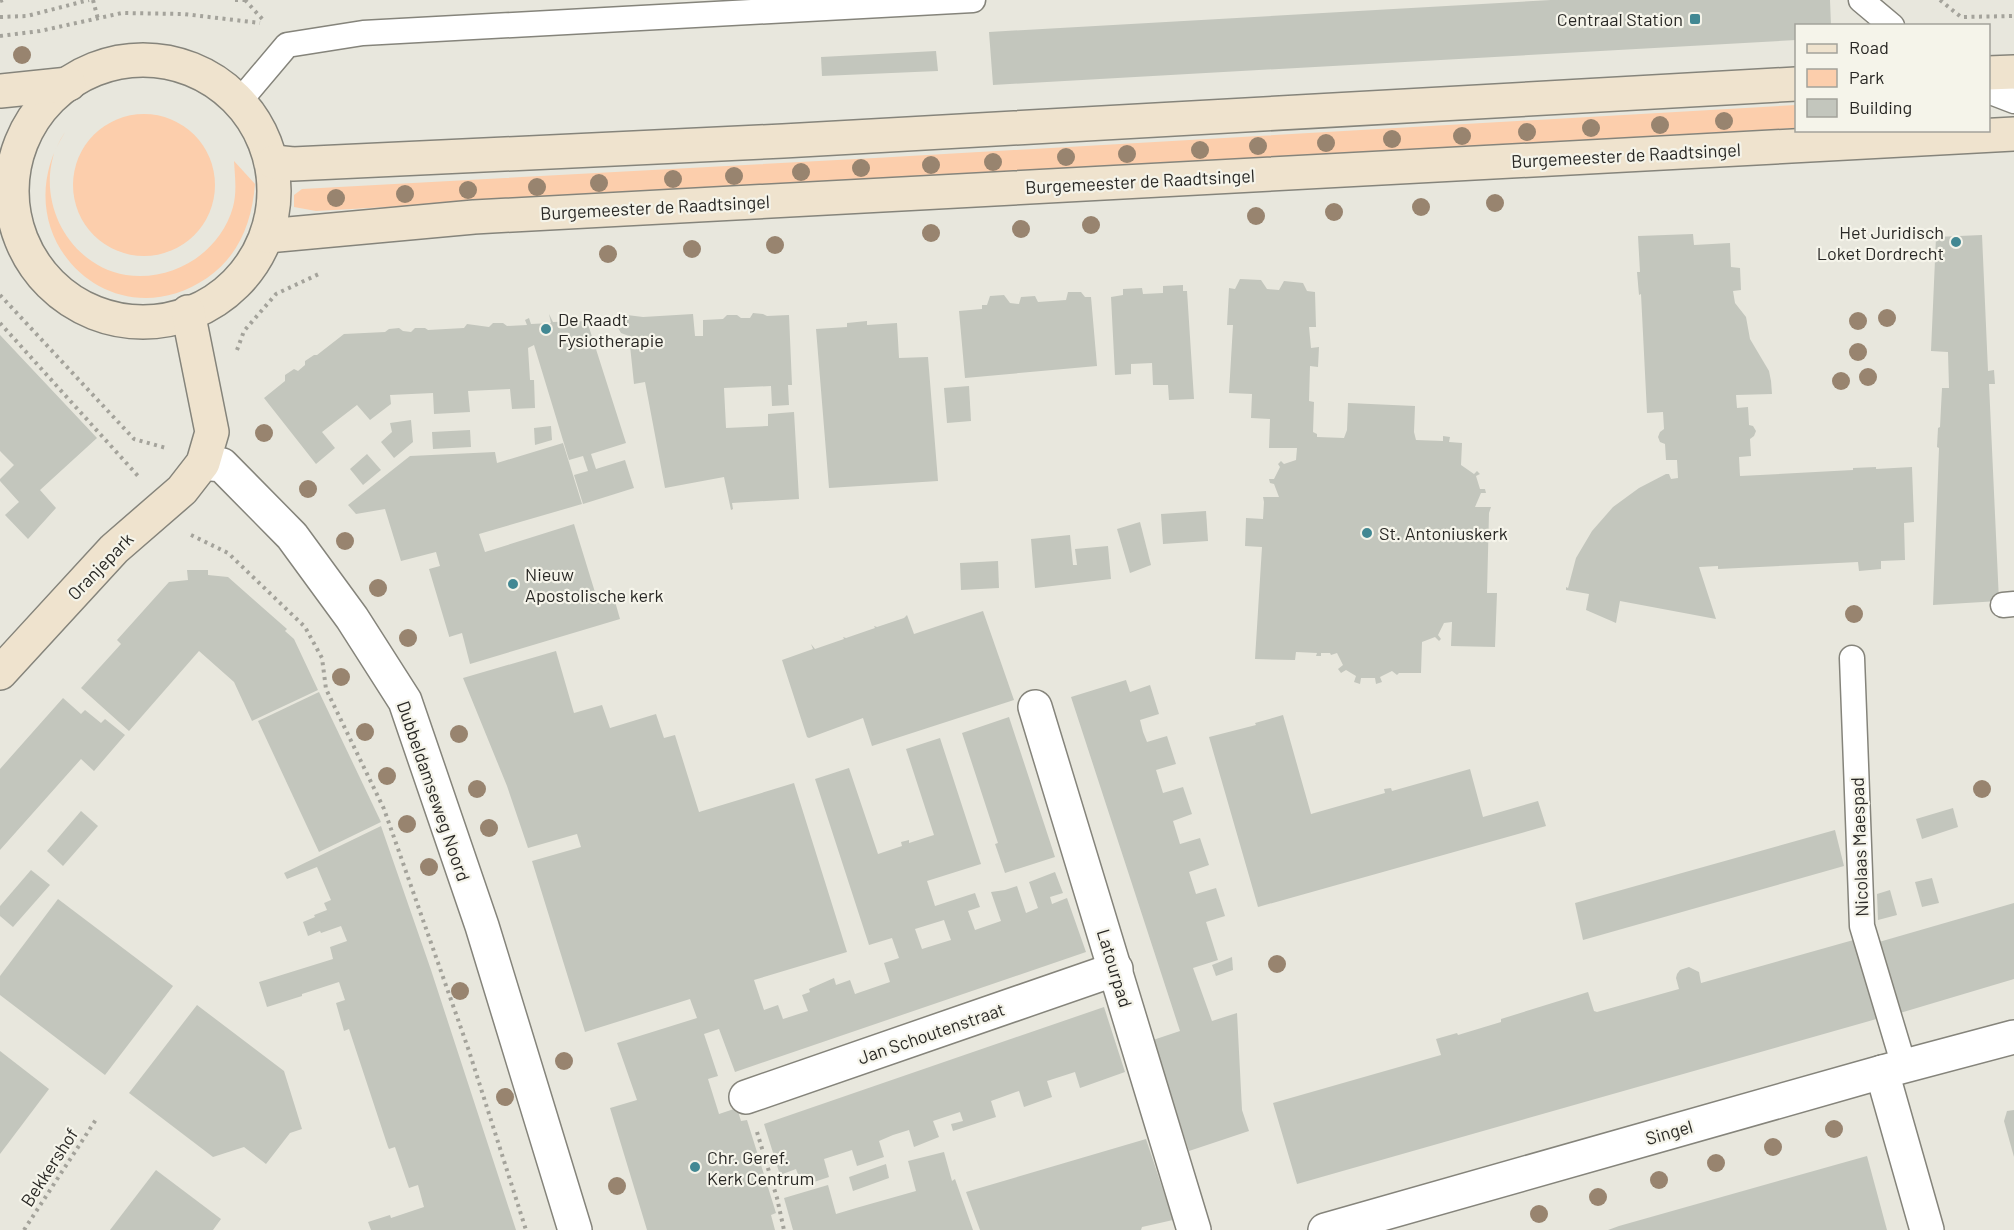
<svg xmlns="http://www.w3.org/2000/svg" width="2014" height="1230" font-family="Barlow,sans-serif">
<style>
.green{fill:#fcceac}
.building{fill:#c3c6bd;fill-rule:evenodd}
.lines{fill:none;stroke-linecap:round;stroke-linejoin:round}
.lane-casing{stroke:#85847b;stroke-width:27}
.street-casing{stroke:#85847b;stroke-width:36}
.secondary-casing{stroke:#85847b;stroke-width:36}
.path{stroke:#a4a39b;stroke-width:4;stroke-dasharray:3 4.5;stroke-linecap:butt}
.lane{stroke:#fff;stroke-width:24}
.street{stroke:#fff;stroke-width:33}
.secondary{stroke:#efe3ce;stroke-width:33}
.tree{fill:#98846f}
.poi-dot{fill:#428893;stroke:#f5f4ea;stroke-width:2}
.labels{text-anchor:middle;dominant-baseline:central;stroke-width:4.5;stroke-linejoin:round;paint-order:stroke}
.poi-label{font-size:18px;fill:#292825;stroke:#f5f4ea;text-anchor:start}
.street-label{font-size:18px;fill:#292825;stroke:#f5f4ea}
</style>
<rect width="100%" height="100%" fill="#e8e7dd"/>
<g class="green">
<path d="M1796,105V128L316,211L294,207V195L302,189L875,158Z"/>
<circle cx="144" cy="185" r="71"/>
<path d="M65,132C61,140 55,148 53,157C39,208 72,266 126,275C173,282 220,253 233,207C237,192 235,177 234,161L255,184C252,222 239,256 207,278C110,344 0,234 65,132Z"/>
</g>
<g class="building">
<path d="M1551,0H1830L1831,26H1796V40L993,85L989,32Z"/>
<path d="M936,51L938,71L822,76L821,57Z"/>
<path d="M1693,234L1694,245L1730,243L1731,267L1740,268L1741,290L1733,291L1735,303L1746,317L1750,339L1769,371L1771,381L1772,394L1736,395L1737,408L1748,407L1749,425L1753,426L1756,431L1754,436L1750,439L1751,456L1739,457L1740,476L1853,470V468L1876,467V469L1912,467L1914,522L1904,523L1905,560L1881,561V569L1859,571L1858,562L1718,569V566L1699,567L1716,619L1620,601L1616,623L1586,610L1589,594L1566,590V587L1568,588L1576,558L1592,531L1613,507L1639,488L1666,474H1669L1671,479L1678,478L1677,460H1666L1665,444L1660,442L1658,437L1660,432L1664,429L1663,412L1647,413L1641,294L1639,295L1637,272H1640L1638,236Z"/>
<path d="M1982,235L1988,371L1994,370L1995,384H1989L1999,601L1933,605L1939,448L1937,447L1938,428L1940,427L1942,388H1949L1948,352L1931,351L1936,237Z"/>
<path d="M1240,279L1261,280L1267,289L1279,290L1284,281L1303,283L1307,291L1315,292L1316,327H1309L1311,348L1319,347L1318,367L1310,366L1309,401L1314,402L1313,432L1317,434V437L1344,438L1347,430L1348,403L1415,406L1414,432L1416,440L1443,441V436L1450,437L1449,442L1462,443L1461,465L1474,474L1477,471L1480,474L1476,476L1480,489H1485L1486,493H1481L1475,507H1491L1489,513L1487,593H1497L1495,647L1451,646L1452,622L1444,623L1438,635L1441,639L1439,641L1435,637L1422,642L1421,673H1399L1397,675L1392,671L1380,677L1382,682L1376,684L1375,678H1361L1360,684L1354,682L1356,676L1346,670L1341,673L1338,669L1343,665L1337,653L1331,655L1330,653H1321V656H1316L1317,653L1296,652L1295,660L1255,659L1262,547L1245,546L1246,518L1263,519L1264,502L1263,497H1279L1274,484L1270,483L1269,479H1274L1280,467L1278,464L1281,461L1284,464L1296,460L1297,448H1269L1270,419L1251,418L1252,394L1229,393L1233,325H1227L1229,288L1235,289Z"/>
<path d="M1183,285V291H1187L1194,399L1169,400L1168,385H1153L1152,363L1131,364V374L1115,375L1111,297L1123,295V289L1142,288L1143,294L1163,293V286Z"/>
<path d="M1068,292H1081L1085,297H1091L1097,366L965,378L959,311L982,309V305H987L990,296L1004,295L1010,303L1019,304L1021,297L1035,296L1038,302L1066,300Z"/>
<path d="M753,313L763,314L767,316L789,315L792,385H788L789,405L772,406L771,386L724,388L726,428L768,426V414L794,412L799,499L732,503L733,509L731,510L724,477L665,488L645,382L634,384L629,336L621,333L617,326L619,320L627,317V315L643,317L693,314L695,336H703V320L723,319L727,315H737L741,318H750Z"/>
<path d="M549,314L553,322L587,321L626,443L591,454L596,469L625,460L634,488L583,504L574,475L588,471L583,456L569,460L534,345L528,348L530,380H534L535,408L512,409L510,389L468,391L470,412L434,414L433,393L390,395L391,404L370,420L357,405L322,432L335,448L316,464L264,398L285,381V375L294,369L298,371L305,365V361L314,355H317L344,334L385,332L389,329L399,328L403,331L411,332L415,328H425L428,330L464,328L467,324L489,327L493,323H503L507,326L527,325L525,320L529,318L531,324L551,323Z"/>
<path d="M867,321V325L897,323L899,358L928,357L938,481L829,488L816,329L847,327V323Z"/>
<path d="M0,335L97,438L40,490L56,508L28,539L5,515L19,502L0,481V479L14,465L0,451Z"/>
<path d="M969,386L971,421L947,423L944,388Z"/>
<path d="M411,420L413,442L394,458L381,442L392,432L390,423Z"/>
<path d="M551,426L552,440L535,445L534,428Z"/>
<path d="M470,430L471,447L433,449L432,432Z"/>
<path d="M563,443L582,504L479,534L485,552L574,524L598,602L614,598L620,619L470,664L462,633L449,637V636L429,569L440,566L436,552L401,561L385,509L356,514L348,505L410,456L495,452L497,463Z"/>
<path d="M367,454L381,470L363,485L350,469Z"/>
<path d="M1206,511L1208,541L1163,544L1161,514Z"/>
<path d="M1140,522L1151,565L1130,573L1117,529Z"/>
<path d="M1070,535L1073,565H1077L1075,549L1108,546L1111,579L1035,588L1031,539Z"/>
<path d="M998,561L999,588L961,590L960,563Z"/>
<path d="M187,570H208V575L228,577L287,629L285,631L294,639L318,690L252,721L234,682L199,651L129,731L81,688L121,644L117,640L169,582L188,580Z"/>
<path d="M983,611L1014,700L872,746L863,718L809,738L807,737L782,660L813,649L811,644L815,649L844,639L843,637L846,638L875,628L874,626L877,627L904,618L907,615L914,634Z"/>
<path d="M556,651L574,713L602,705L610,728L656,714L664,738L675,735L699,812L794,783L847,952L754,980L764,1010L778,1005L783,1019L808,1011L802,995L810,992L809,989L834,978L836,985L850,980L855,994L890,982L884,963L899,958L892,938L869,945L815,779L849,768L878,854L902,846L901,842L909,840V843L934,835L906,749L940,738L981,864L927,881L935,906L975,893L980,907L968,911L975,930L1001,921L991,892L1005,890L1017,886L1026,913L1038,908L1029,882L1055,872L1063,893L1050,897L1052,904L1067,898L1086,952L735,1072L719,1029L704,1034L718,1076L708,1079L719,1114L737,1108L741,1121L747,1120L776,1213L771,1215L775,1230H647L610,1108L637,1100L617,1043L697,1018L690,999L585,1032L532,861L581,847L577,834L528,848L507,786L463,678ZM944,920L951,940L922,949L915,929Z"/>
<path d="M1126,680L1130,692L1150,685L1159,714L1140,720L1143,732L1147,742L1167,736L1176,764L1156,770L1163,793L1183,787L1192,814L1173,821L1180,844L1200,838L1209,865L1189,872L1196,894L1216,888L1225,916L1206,922L1218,960L1193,968L1212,1021L1237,1013L1242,1110L1249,1131L1189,1151L1153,1040L1180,1031L1071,697Z"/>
<path d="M319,692L381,822L319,852L258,721Z"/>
<path d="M63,698L81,714L85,710L101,723L105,719L125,735L94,771L81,759L0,850V769Z"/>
<path d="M1283,715L1311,814L1385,793L1384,789L1391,788L1392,791L1470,769L1483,817L1538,801L1546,826L1258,907L1209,737L1256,725L1255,723Z"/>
<path d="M1009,717L1055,857L1005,873L995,844L998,843L962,733Z"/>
<path d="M1953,808L1958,827L1922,839L1916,819Z"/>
<path d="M81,811L98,826L63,866L47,851Z"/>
<path d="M381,826L431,970L516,1230H371L368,1222L390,1215L391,1218L424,1207L418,1185L409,1188L395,1147L389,1149L388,1147L349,1029L344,1031L336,1003L345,1000L339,982L302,994V996L267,1007L259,982L333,959L330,947L347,941L341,926L321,933L320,931L308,936L303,922L315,917L314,915L327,910L324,903L331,900L317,867L287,879L284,873Z"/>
<path d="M1835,830L1844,866L1583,940L1575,903Z"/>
<path d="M31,870L50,885L13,927L0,916V906Z"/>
<path d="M1932,878L1939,903L1922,907L1915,882Z"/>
<path d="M1890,890L1897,915L1878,920L1877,894Z"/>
<path d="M58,899L173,986L105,1075L0,995V976Z"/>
<path d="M2014,903V979L1900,1013L1879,942Z"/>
<path d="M1857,939L1880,1018L1297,1184L1273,1103L1441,1055L1436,1039L1457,1033L1458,1035L1501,1022V1019L1588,992L1594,1011L1597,1012L1679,989L1676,978L1677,974L1680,970L1689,967L1699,972L1701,983Z"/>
<path d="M1232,957L1233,970L1216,976L1212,965Z"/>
<path d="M197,1005L284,1071L302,1129L290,1133L266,1164L244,1147L213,1157L129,1093Z"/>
<path d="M1104,1007L1125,1072L1080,1088L1075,1072L1047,1081L1052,1097L1024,1107L1019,1091L991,1101L996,1117L953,1131L951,1124L963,1121L960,1112L933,1121L939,1137L914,1147L909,1130L893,1135L879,1141L884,1157L857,1166L852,1150L824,1159L829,1177L802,1186L796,1169L780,1175L764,1124Z"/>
<path d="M0,1051L49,1089L0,1154Z"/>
<path d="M2014,1110V1157L2004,1121L2007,1111Z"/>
<path d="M1146,1139L1173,1220L1142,1227L1141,1230H980L966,1192Z"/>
<path d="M944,1152L952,1181L955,1179L973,1230H793L784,1198L828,1185L836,1214L856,1208L916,1191L908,1161Z"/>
<path d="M1867,1156L1887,1230H1608L1619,1226Z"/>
<path d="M886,1164L889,1178L853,1191L849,1177Z"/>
<path d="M156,1170L221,1219L213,1230H110Z"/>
</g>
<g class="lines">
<defs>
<g id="lane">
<path d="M1861,0L1892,26"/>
<path d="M1988,91L2014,101"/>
<path d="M238,103L287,45L363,33L973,0"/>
<path d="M2003,605L2014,604"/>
<path d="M1852,658L1862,926L1904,1066"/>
</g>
<g id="street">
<path d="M203,463L222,465L292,536L352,618L405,701L482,926L575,1230"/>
<path d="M1035,707L1194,1230"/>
<path d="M1882,1072L1927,1230"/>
<path d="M746,1097L1116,969"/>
<path d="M1325,1230L1882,1072L2014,1037"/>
</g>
<g id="secondary">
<circle cx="143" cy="191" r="131"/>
<path d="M1988,73L2014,72"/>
<path d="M0,91L69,84"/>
<path d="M274,162L293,164L783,141L1796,84"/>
<path d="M267,236L474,217L2014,134"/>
<path d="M0,673L114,549L182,490L203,463L212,432L188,312"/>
</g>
</defs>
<use href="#lane" class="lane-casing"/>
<use href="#street" class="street-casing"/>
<use href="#secondary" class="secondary-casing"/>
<g class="path">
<path d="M93,0L98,19"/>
<path d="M235,0H247"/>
<path d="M245,0L265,22"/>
<path d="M1940,0L1961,17L2014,16"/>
<path d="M0,1L3,0"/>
<path d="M0,17L27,16L89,0"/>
<path d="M0,36L40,31L122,13L184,14L260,23"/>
<path d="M0,295L134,439L166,448"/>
<path d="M0,323L138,476"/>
<path d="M237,350L244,331L276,294L321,273"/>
<path d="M191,535L228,553L305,627L322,658L326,689L384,809L469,1051L526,1230"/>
<path d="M757,1132L777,1198L784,1230"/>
<path d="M24,1230L97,1118"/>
</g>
<use href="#lane" class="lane"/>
<use href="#street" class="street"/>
<use href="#secondary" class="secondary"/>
</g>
<g class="tree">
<circle cx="22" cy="55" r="9"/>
<circle cx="1724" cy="121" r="9"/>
<circle cx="1660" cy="125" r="9"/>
<circle cx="1591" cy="128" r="9"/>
<circle cx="1527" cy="132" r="9"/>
<circle cx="1462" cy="136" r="9"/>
<circle cx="1392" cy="139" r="9"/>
<circle cx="1326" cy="143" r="9"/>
<circle cx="1258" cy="146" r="9"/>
<circle cx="1200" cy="150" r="9"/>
<circle cx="1127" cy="154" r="9"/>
<circle cx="1066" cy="157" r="9"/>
<circle cx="993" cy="162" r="9"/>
<circle cx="931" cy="165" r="9"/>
<circle cx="861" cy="168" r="9"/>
<circle cx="801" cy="172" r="9"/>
<circle cx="734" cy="176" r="9"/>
<circle cx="673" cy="179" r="9"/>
<circle cx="599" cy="183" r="9"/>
<circle cx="537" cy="187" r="9"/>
<circle cx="468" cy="190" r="9"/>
<circle cx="405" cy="194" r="9"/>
<circle cx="336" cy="198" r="9"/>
<circle cx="1495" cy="203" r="9"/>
<circle cx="1421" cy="207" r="9"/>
<circle cx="1334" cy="212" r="9"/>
<circle cx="1256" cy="216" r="9"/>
<circle cx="1091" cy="225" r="9"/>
<circle cx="1021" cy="229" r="9"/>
<circle cx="931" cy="233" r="9"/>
<circle cx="775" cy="245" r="9"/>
<circle cx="692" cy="249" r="9"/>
<circle cx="608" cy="254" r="9"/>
<circle cx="1887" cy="318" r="9"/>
<circle cx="1858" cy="321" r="9"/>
<circle cx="1858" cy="352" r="9"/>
<circle cx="1868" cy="377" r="9"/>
<circle cx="1841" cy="381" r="9"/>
<circle cx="264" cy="433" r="9"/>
<circle cx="308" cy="489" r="9"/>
<circle cx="345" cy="541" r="9"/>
<circle cx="378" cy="588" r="9"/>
<circle cx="1854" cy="614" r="9"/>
<circle cx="408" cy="638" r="9"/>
<circle cx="341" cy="677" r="9"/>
<circle cx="365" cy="732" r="9"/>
<circle cx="459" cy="734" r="9"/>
<circle cx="387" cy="776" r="9"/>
<circle cx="477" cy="789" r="9"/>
<circle cx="1982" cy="789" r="9"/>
<circle cx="407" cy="824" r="9"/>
<circle cx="489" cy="828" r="9"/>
<circle cx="429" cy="867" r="9"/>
<circle cx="1277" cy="964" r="9"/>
<circle cx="460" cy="991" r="9"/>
<circle cx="564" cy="1061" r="9"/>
<circle cx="505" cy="1097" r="9"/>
<circle cx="1834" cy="1129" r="9"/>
<circle cx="1773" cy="1147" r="9"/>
<circle cx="1716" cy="1163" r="9"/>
<circle cx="1659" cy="1180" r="9"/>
<circle cx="617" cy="1186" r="9"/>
<circle cx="1598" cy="1197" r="9"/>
<circle cx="1539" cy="1214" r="9"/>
</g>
<g class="poi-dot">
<rect x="1689" y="13" width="12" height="12" rx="3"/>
<circle cx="1956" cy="242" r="6"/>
<circle cx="546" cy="329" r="6"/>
<circle cx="1367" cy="533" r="6"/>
<circle cx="513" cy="584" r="6"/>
<circle cx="695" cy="1167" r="6"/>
</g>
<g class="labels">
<g class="poi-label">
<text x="1683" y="19" text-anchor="end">Centraal Station</text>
<text x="1944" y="232" text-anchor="end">Het Juridisch<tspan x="1944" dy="21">Loket Dordrecht</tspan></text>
<text x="558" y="319">De Raadt<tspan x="558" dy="21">Fysiotherapie</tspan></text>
<text x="1379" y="533">St. Antoniuskerk</text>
<text x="525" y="574">Nieuw<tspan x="525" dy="21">Apostolische kerk</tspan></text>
<text x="707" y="1157">Chr. Geref.<tspan x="707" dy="21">Kerk Centrum</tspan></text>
</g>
<g class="street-label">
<text transform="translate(1626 155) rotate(-3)">Burgemeester de Raadtsingel</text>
<text transform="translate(1140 181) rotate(-3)">Burgemeester de Raadtsingel</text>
<text transform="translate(655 207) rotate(-3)">Burgemeester de Raadtsingel</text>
<text transform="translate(100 566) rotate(-46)">Oranjepark</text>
<text transform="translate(434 791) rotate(71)">Dubbeldamseweg Noord</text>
<text transform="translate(1859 847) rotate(-92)">Nicolaas Maespad</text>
<text transform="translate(1115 968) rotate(73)">Latourpad</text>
<text transform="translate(931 1033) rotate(-19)">Jan Schoutenstraat</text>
<text transform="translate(1669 1132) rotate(-16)">Singel</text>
<text transform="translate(49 1167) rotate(-57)">Bekkershof</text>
</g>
</g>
<rect x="1795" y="24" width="195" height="108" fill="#f5f4ea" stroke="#a3a29b" stroke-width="1.5"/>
<rect x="1807" y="44" width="30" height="9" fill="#efe3ce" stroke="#a3a29b" stroke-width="1.5"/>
<text x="1849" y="54" font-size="18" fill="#292825">Road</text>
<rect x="1807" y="69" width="30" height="18" fill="#fcceac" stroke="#a3a29b" stroke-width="1.5"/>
<text x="1849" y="84" font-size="18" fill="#292825">Park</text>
<rect x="1807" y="99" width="30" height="18" fill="#c3c6bd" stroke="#a3a29b" stroke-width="1.5"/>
<text x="1849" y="114" font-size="18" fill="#292825">Building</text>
</svg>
